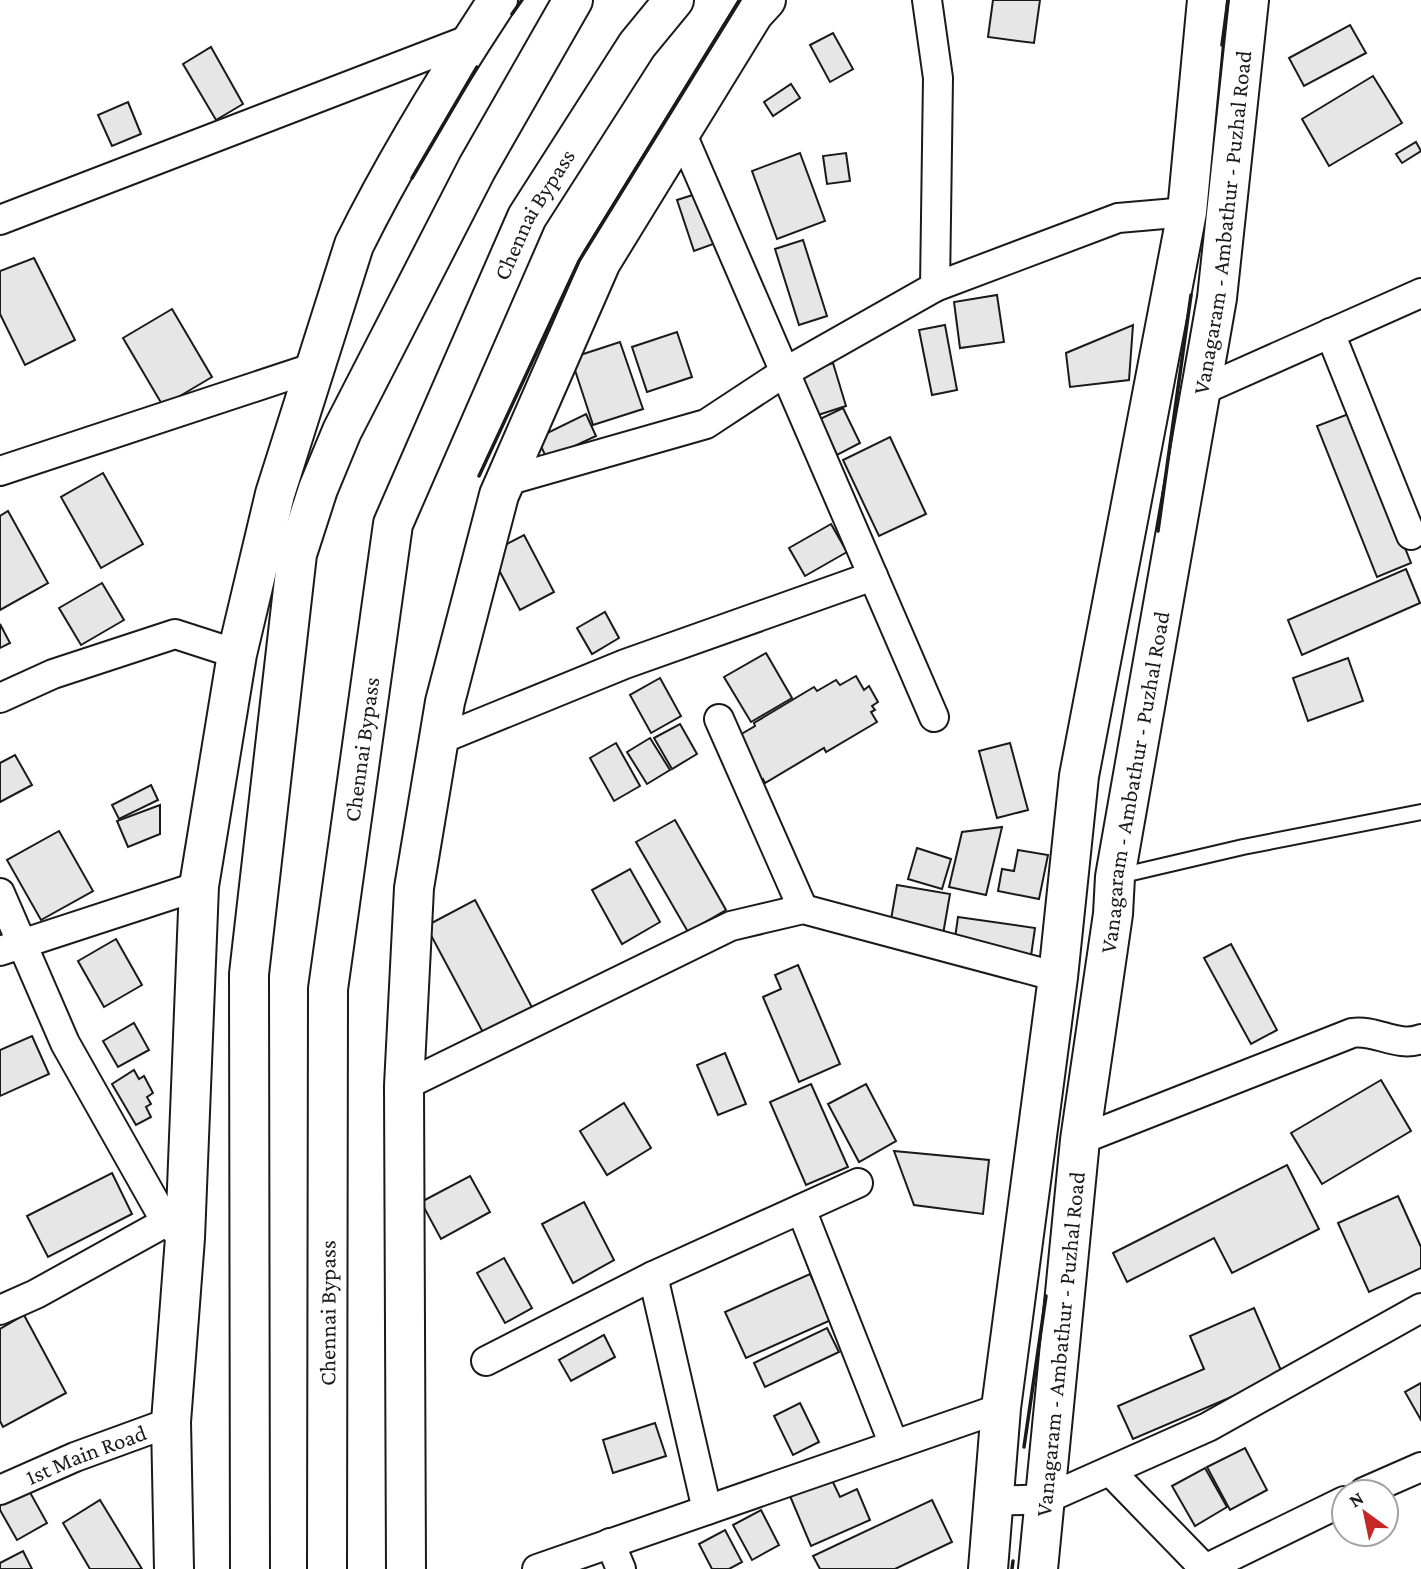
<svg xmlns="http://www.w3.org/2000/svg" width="1421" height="1569" font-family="'Crimson Pro',serif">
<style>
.building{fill:#e6e6e6;stroke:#1a1a1a;stroke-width:2}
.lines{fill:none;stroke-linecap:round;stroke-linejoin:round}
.lane-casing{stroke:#1a1a1a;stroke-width:18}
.street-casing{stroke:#1a1a1a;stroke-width:32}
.secondary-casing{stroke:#1a1a1a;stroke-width:42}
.primary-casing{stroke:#1a1a1a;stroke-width:42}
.highway-casing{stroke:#1a1a1a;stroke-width:42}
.lane{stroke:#fff;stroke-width:14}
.street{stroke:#fff;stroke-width:28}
.secondary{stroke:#fff;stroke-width:38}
.primary{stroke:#fff;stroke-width:38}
.highway{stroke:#fff;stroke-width:38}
.wall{stroke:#1a1a1a;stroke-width:3.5}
.labels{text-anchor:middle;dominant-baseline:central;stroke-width:5;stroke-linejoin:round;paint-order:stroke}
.street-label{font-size:23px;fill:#1a1a1a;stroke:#fff}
</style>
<rect width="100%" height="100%" fill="#fff"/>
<g class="building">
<path d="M993,0H1040L1034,43L988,37Z"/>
<path d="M1350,25L1366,53L1304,86L1289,58Z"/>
<path d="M833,33L853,69L830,82L810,45Z"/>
<path d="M211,47L243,104L216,120L183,64Z"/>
<path d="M1373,76L1402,123L1329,166L1302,119Z"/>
<path d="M791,84L800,98L773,116L764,102Z"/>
<path d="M128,102L141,134L112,146L98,115Z"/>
<path d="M1416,142L1421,151L1402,163L1396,154Z"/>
<path d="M800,153L825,221L777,239L752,171Z"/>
<path d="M846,153L850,181L827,184L823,156Z"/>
<path d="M699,193L716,243L694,251L677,200Z"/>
<path d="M803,240L827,316L799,325L775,249Z"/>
<path d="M34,258L75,340L25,365L0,314V271Z"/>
<path d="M997,295L1004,342L960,348L954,302Z"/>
<path d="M172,309L212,377L163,406L123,338Z"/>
<path d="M945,325L957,390L932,395L919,330Z"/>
<path d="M1133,325L1129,380L1070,387L1066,353Z"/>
<path d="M677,332L692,377L647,392L632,347Z"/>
<path d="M620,342L643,409L593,425L571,358Z"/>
<path d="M833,363L846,406L815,416L802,373Z"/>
<path d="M843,408L860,443L837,455L820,419Z"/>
<path d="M1351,413L1411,563L1377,577L1317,426Z"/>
<path d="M586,414L596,436L547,459L537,438Z"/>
<path d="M890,437L926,514L879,536L843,460Z"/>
<path d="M103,473L143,544L101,568L61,497Z"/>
<path d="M8,511L48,583L0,610V516Z"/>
<path d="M831,524L847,552L805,576L789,548Z"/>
<path d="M524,535L554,592L520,610L490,553Z"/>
<path d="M1406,569L1420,603L1302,655L1288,620Z"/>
<path d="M102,583L124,620L81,645L59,608Z"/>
<path d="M605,612L619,638L592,654L577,628Z"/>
<path d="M0,624L10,643L0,648Z"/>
<path d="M766,653L792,698L751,722L724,677Z"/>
<path d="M1348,658L1363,701L1308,721L1293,678Z"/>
<path d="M856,676L864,690L869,686L878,702L872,706L875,710L871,712L877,722L826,752L824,748L765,783L763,779L756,784L731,740L755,726L754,723L814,687L817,691L836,680L840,685Z"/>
<path d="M660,678L681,716L651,733L630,695Z"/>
<path d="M680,724L697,754L672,769L654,738Z"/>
<path d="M650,738L670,770L647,784L627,752Z"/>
<path d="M616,743L640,786L614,801L590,758Z"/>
<path d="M1010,743L1028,810L997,818L979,751Z"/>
<path d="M15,755L32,785L0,802V763Z"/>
<path d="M151,785L158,800L119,819L112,805Z"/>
<path d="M160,805V834L128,847L117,821Z"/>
<path d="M675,820L726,910L688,932L636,842Z"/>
<path d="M1002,827L986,895L949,887L962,832Z"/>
<path d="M59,831L93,891L41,920L7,860Z"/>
<path d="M917,848L951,859L942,889L908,879Z"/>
<path d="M1018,850L1048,855L1039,899L998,891L1002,869L1014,871Z"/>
<path d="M630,869L660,922L622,944L592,890Z"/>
<path d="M897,885L950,894L942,940L889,931Z"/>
<path d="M475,900L534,1011L486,1038L426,926Z"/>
<path d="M958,917L1035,928L1031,956L954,945Z"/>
<path d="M116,939L142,985L104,1007L78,961Z"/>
<path d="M1231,944L1277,1030L1251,1044L1204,958Z"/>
<path d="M798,965L840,1064L799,1082L763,997L781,989L775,975Z"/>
<path d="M134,1023L149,1050L118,1067L103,1041Z"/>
<path d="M32,1036L49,1074L0,1096V1050Z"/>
<path d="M725,1053L746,1104L718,1115L697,1065Z"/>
<path d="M134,1070L139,1079L144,1076L153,1093L147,1097L151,1104L146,1107L151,1117L136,1125L112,1084Z"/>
<path d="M1381,1080L1411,1131L1322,1184L1291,1133Z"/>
<path d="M811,1084L848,1167L806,1185L770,1102Z"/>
<path d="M866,1084L896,1141L859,1162L828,1104Z"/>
<path d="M624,1103L651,1148L607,1175L580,1131Z"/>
<path d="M894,1151L989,1160L983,1214L914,1205Z"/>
<path d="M1287,1165L1319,1229L1232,1273L1214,1238L1127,1282L1113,1253Z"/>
<path d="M112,1173L132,1214L48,1257L27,1216Z"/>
<path d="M470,1176L490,1212L441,1239L421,1202Z"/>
<path d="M1398,1196L1421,1247V1268L1369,1292L1338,1223Z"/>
<path d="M584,1202L614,1260L573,1283L542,1224Z"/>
<path d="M504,1258L532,1308L505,1323L477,1273Z"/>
<path d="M810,1274L831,1320L746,1358L725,1312Z"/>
<path d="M1254,1308L1283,1375L1133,1439L1118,1406L1204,1369L1190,1336Z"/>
<path d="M24,1315L66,1393L3,1427L0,1421V1329Z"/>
<path d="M827,1328L839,1352L765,1387L754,1363Z"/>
<path d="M604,1335L615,1357L571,1381L559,1360Z"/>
<path d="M1421,1383V1420L1405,1392Z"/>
<path d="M800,1403L819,1442L793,1455L774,1416Z"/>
<path d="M655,1423L666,1456L613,1473L603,1440Z"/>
<path d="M1245,1448L1267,1490L1230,1510L1207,1467Z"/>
<path d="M1205,1468L1227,1507L1195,1526L1172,1486Z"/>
<path d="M831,1478L840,1497L857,1489L870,1520L811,1546L790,1496Z"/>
<path d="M27,1487L47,1523L17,1540L0,1510V1502Z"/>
<path d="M100,1500L142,1569H90L63,1523Z"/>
<path d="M932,1500L952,1542L895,1569H820L813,1556Z"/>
<path d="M761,1510L779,1545L752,1560L733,1525Z"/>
<path d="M725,1530L742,1562L729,1569H712L699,1544Z"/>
<path d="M23,1551L32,1569H0V1563Z"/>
</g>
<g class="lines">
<defs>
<path id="lane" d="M1119,876L1243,847L1421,812"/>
<g id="street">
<path d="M927,0L938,78L935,287"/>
<path d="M681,132L934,717"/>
<path d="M0,220L473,38"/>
<path d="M1330,333L1411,535"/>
<path d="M1203,390L1421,293"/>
<path d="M0,471L315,367"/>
<path d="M506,481L706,424L785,372L935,287L1118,218L1187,212"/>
<path d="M0,698L53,674L175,634L237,654"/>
<path d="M719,719L803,909"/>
<path d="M439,740L625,664L873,576"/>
<path d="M0,893L65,1043L166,1222L185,1238"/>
<path d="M0,951L199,886"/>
<path d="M404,1086L731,926L803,909L1058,977"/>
<path d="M1080,1140L1352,1033C1376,1029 1397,1048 1421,1039"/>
<path d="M801,1209L894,1445"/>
<path d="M653,1276L707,1510"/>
<path d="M0,1310L36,1294L166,1222"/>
<path d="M486,1361L653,1276L858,1183"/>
<path d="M1110,1471L1205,1569"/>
<path id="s1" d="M0,1490L75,1457L171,1422"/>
<path d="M1364,1492L1421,1467"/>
<path d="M994,1501L1046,1499L1208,1427L1421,1308"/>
<path d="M610,1543L621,1569"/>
<path d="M537,1569L1001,1408"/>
<path d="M1205,1569L1344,1501"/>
</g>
<g id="secondary">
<path d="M174,1569L171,1422L185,1238L199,886L237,654L275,494L354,245C396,160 446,79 498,0"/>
<path d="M406,1569L404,1086L414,888L445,702L499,495L601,262L754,13L766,0"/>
</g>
<g id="primary">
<path d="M988,1569L1001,1408L1058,977L1079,776L1187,212L1207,0"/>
<path id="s2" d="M1038,1569L1080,1140L1113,914L1115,877L1217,298L1249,0"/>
</g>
<g id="highway">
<path d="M250,1569L249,974L297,554L318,489L342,431L477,168L573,0"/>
<path id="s3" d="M327,1569L328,989L393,524L527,217L637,45L674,0"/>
</g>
</defs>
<use href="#lane" class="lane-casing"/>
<use href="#street" class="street-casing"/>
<use href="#secondary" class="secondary-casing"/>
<use href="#primary" class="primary-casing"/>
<use href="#highway" class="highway-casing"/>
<use href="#lane" class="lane"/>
<use href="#street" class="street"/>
<use href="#secondary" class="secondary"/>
<use href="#primary" class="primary"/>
<use href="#highway" class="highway"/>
<g class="wall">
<path d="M512,14L522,0"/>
<path d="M1222,45L1228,0"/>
<path d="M412,178L477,67"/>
<path d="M479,476L579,261L740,0"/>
<path d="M1158,531L1191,295"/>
<path d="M1024,1447L1046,1296"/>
<path d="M1012,1569L1013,1561"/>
</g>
</g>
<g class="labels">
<g class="street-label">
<text stroke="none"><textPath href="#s3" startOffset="1390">Chennai Bypass</textPath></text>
<text stroke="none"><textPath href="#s2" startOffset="1360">Vanagaram - Ambathur - Puzhal Road</textPath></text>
<text stroke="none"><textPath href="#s3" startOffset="822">Chennai Bypass</textPath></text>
<text stroke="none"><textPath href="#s2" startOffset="793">Vanagaram - Ambathur - Puzhal Road</textPath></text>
<text stroke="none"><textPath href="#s3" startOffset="256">Chennai Bypass</textPath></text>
<text stroke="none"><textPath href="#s2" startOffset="226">Vanagaram - Ambathur - Puzhal Road</textPath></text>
<text stroke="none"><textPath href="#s1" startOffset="93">1st Main Road</textPath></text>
</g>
</g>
<g transform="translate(1365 1513) rotate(327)"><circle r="33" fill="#ffffff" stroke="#a3a3a3" stroke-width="2"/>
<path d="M0-5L12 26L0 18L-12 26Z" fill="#c62828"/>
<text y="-10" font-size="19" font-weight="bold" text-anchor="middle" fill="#1a1a1a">N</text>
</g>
</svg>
